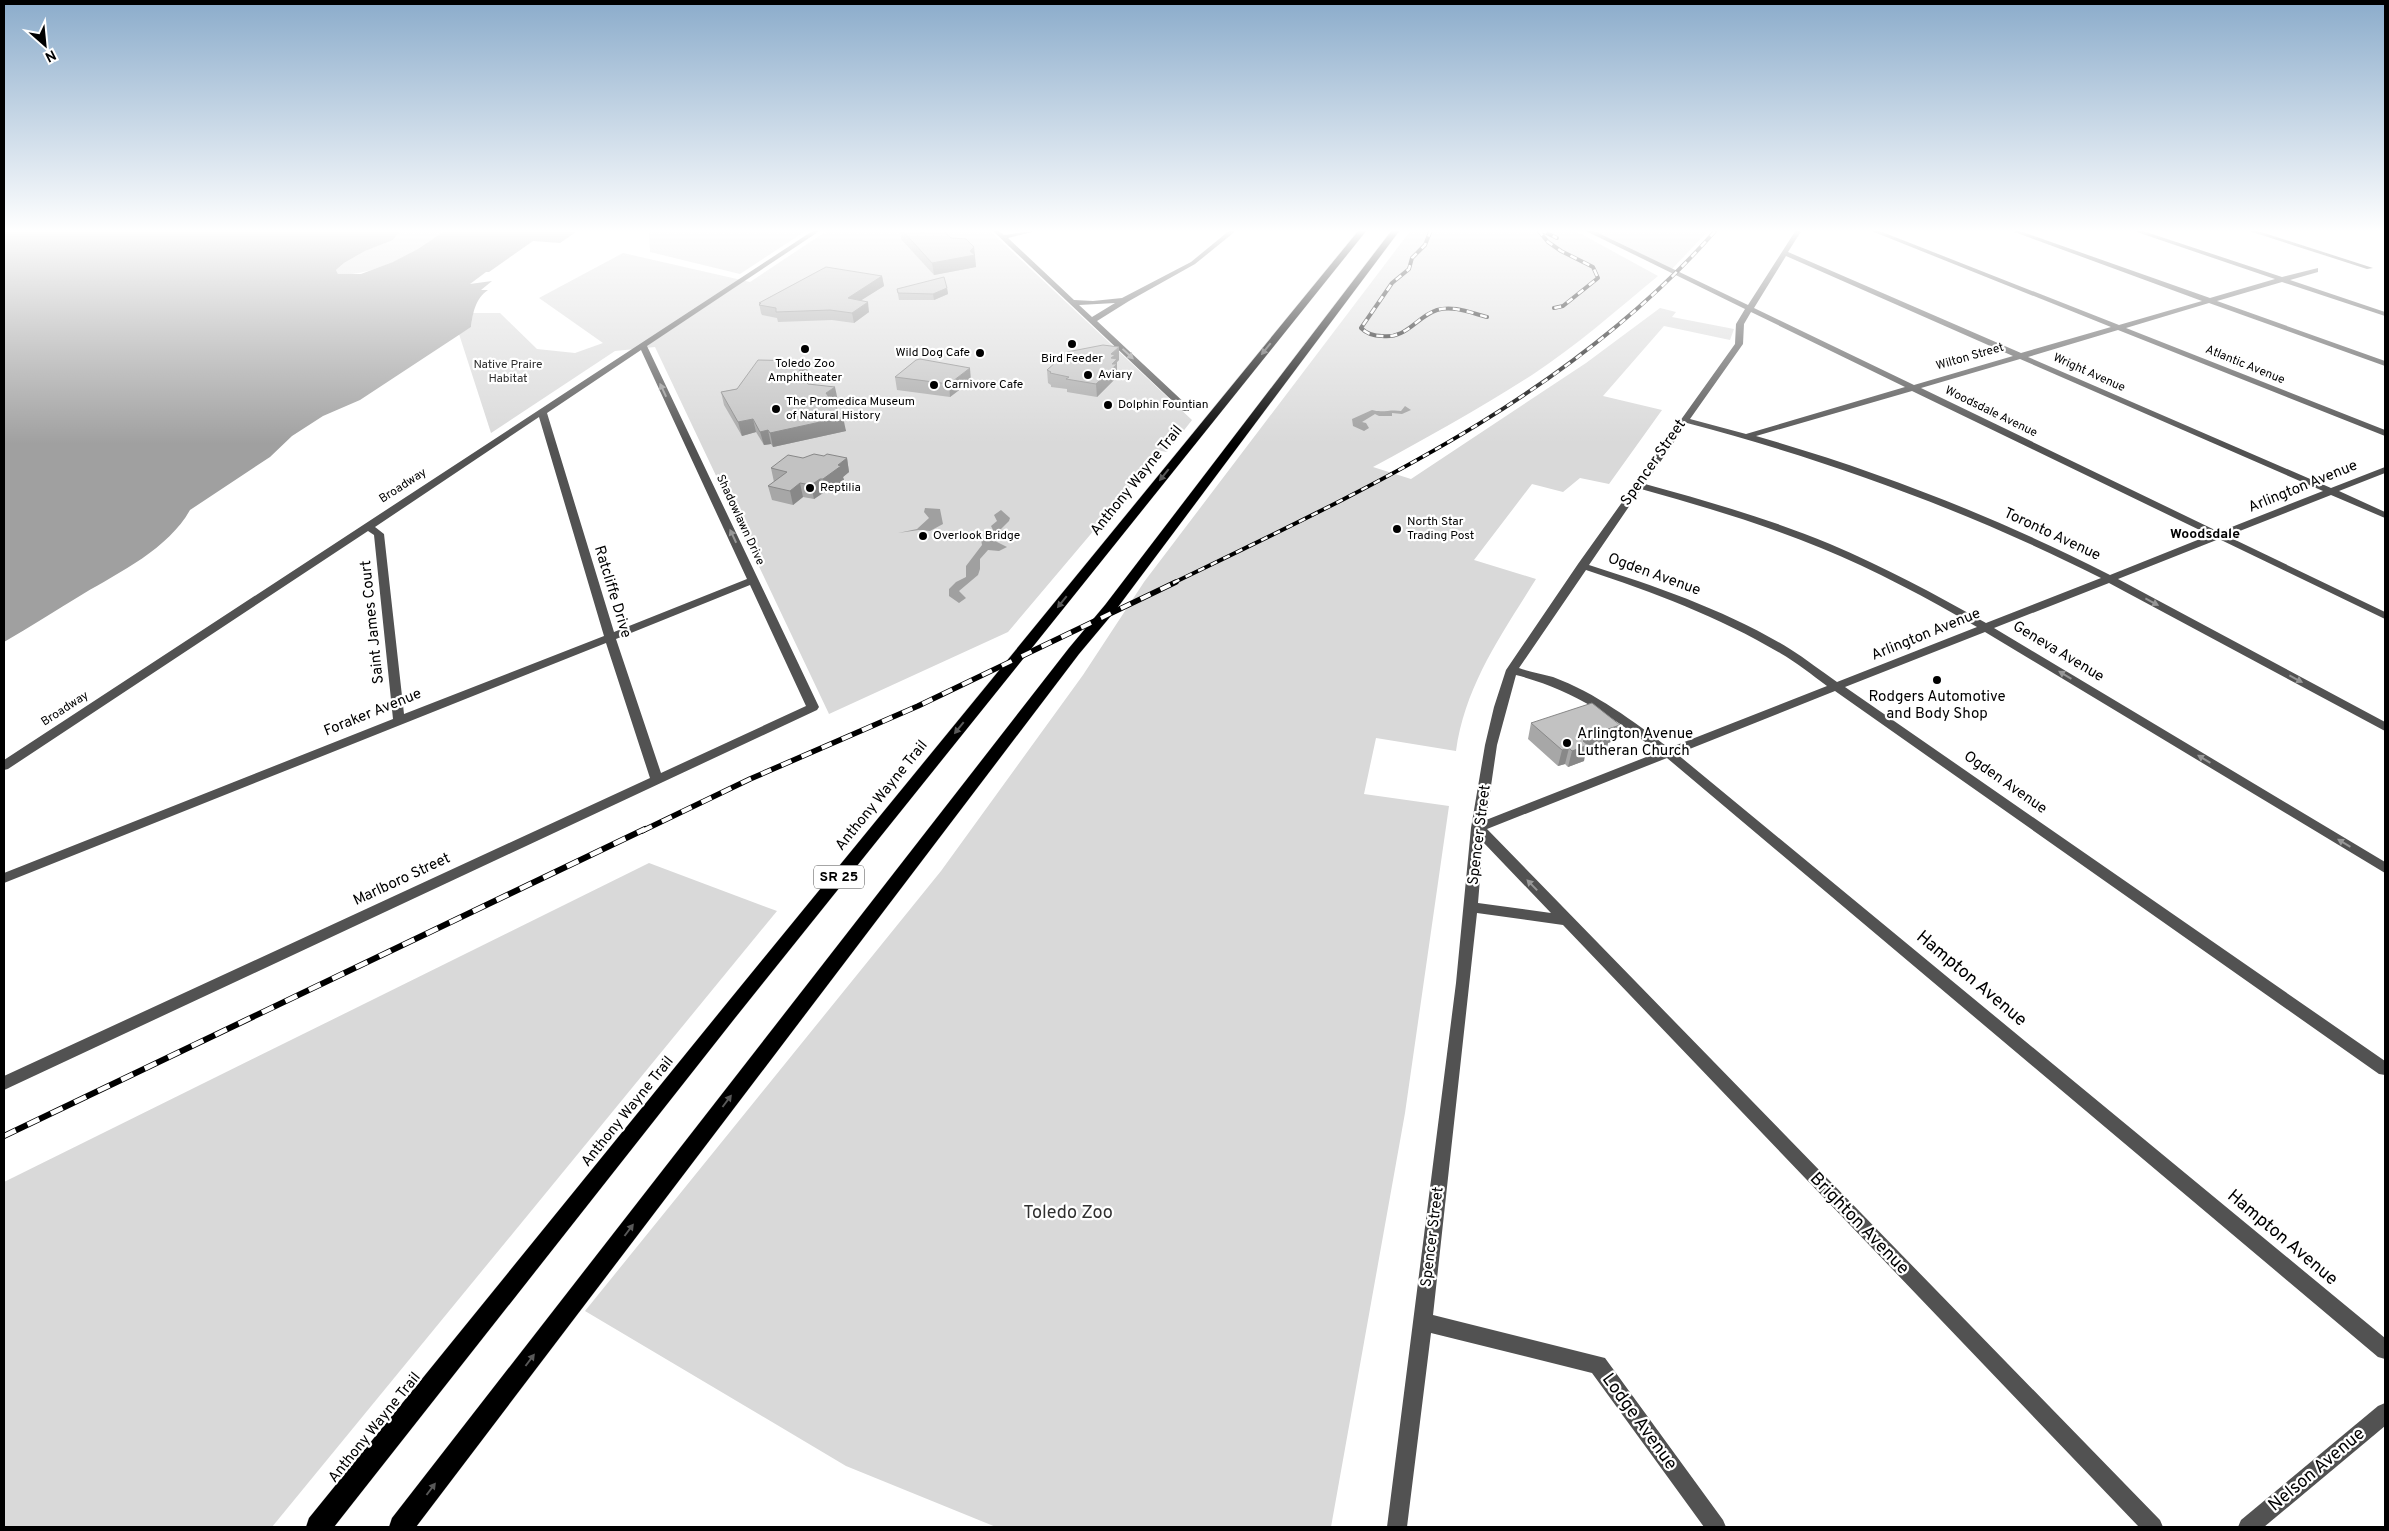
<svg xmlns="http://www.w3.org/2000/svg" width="2389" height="1531" font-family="Overpass,sans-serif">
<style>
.green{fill:#d9d9d9}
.water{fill:#a0a0a0}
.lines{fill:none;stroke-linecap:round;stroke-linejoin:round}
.highway-casing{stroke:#dbdbdb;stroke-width:1}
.minor{fill:#525252;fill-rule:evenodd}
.highway{fill:#000;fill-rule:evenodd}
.rail-far2-casing{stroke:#000;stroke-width:4}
.rail-far1-casing{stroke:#000;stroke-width:5.5}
.rail-casing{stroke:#000;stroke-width:6}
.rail-far2{stroke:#fff;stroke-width:2.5;stroke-dasharray:7;stroke-linecap:butt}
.rail-far1{stroke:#fff;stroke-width:4;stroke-dasharray:11;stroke-linecap:butt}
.rail{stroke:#fff;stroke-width:4.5;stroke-dasharray:13;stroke-linecap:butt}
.wall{fill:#a7a7a7}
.shaded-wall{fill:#888}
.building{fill:#c2c2c2;stroke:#888}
.oneway{fill:#595959}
.oneway2{fill:#979797}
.poi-dot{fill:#000;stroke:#fff;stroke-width:2}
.labels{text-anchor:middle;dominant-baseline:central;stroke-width:4.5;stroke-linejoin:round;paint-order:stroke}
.far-poi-label{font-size:12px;fill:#000;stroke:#fff;text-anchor:start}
.far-street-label{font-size:12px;fill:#000;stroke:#fff}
.far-park-label{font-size:12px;fill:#303030;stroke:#fff}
.far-neighbourhood-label{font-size:14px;font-weight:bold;fill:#000;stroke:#fff}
.shield{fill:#fff;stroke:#4c4c4c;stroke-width:1}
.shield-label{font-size:14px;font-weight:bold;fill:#000}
.street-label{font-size:15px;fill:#000;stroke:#fff}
.poi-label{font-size:15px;fill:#000;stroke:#fff}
.near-street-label{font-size:18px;fill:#000;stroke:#fff}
.near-park-label{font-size:18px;fill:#303030;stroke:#fff}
</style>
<rect width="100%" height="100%" fill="#fff"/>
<g class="green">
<path d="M405,230H446C426,251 368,278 338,274L336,270L344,263L365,251L393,240L400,231Z"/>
<path d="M649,230H807L740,274L650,252Z"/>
<path d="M828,230H989L1192,420L1167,452L1161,451L1008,632L829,714L655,347L615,351L491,433L459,334L471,327L473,313H500L537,349L575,353L603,343L539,298L623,253L750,282Z"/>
<path d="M1411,230H1574L1658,276C1617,310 1576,346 1532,375C1480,408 1427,438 1373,467L1411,479L1586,363L1660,308L1676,312L1672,317L1734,329L1730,340L1664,326L1603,396L1662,410L1609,484L1580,478L1563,492L1532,484L1474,560L1536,579C1502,634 1465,685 1456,751L1376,738L1364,794L1449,806L1405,1113L1331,1527H996L846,1466L585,1311L941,871L1083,675L1144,582Z"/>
<path d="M1587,230H1709L1671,270Z"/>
<path d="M649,863L777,911L272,1527H4V1182Z"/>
</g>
<g class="water">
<path d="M4,230H405L400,231L393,240L365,251L344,263L336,270L338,274H361L393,262L418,249L446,230H579L560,243L533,241L489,272H486L470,284L492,281L481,290H488C475,299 473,313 471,327L360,400L323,416L292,436L270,457L190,510C168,549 120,572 83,594C56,610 30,627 4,642Z"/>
<path d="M1405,406L1411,410L1402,414L1392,413V416H1379L1375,414L1362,422L1366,423L1369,428L1364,431L1353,426L1352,419L1372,410C1382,413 1391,409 1401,411Z"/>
<path d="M925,508L940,509L943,524L930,531L919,530L898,533L917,529L929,518L924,512Z"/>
<path d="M1001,510L1010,518L1009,521L991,539L1007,547L999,551L988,550L980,559V569L978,575L959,591L966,598L959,603L949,596V589L956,582L966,577V566L982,545L981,539L993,530L991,526L997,521L994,515Z"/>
</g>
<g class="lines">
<defs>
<g id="highway">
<path d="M1359,230H1367L735,1018L334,1527H306L309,1518L723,1008Z"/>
<path d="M1392,230H1400L1115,611L1079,654L416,1527H389L392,1518L1069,648L1105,605Z"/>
</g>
</defs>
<use href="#highway" class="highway-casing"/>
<g class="minor">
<path d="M814,230H821L647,346L819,707L817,710L4,1090V1076L650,778L606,643L4,883V873L393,719L374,535L368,531L8,769L4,770V760ZM641,350L747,579L614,632L547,413ZM539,417L604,636L404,714L384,534L375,527ZM750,585L806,706L661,773L616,639Z"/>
<path d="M992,230H998L1004,235L1040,230L1008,238L1074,300L1093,301L1122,298L1191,262L1230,230H1237L1195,264L1129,301L1097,321L1189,407V411H1183ZM1115,303L1092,317L1079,305Z"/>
<path d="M1584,230H1592L1748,305L1796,230H1802L1788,252L2021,353L2111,327L1869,230H1877L2119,325L2202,301L2009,230H2017L2210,298L2275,279L2131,230H2140L2282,277L2318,268V272L2290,280L2385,312V316L2282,282L2217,301L2385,361V366L2209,303L2126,328L2385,430V436L2118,330L2028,357L2331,488L2385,467V473L2339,491L2385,512V518L2331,495L2227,536L2385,612V619L2219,539L2118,579L2385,722V731L2109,583L1994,628L2385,862V873L1985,632L1845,687L2385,1061V1075L2379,1074L1835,691L1677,754L2385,1338V1359L2378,1357L1667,758L1487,829L2160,1520L2163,1527H2139L1563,925L1477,913L1433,1315L1605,1358L1723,1520L1726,1527H1704L1592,1373L1431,1333L1407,1527H1387L1456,983L1471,828L1485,745L1494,707L1506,670L1578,564L1735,344L1736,324L1745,309ZM1786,256L2013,356L1914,385L1754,308ZM1751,312L1905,387L1746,434L1690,419L1743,344L1744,324ZM2020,359L2323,491L2219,532L1921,388ZM1912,391L2210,535L2110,575C1996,517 1879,471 1756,436ZM1687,423C1831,461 1968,511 2101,578L1986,623C1935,594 1884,567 1830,544C1770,519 1707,501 1645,484ZM1641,489C1702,506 1763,524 1821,548C1875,570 1927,598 1977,627L1837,682C1821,671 1806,659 1790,649C1728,611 1658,587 1589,565ZM1586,570C1653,592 1719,617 1780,653C1796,662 1812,675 1827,686L1669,748C1633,721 1596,693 1553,677C1542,674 1530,672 1519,668ZM1516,675C1571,689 1614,718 1659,752L1486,820L1497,745ZM1483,842L1551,913L1478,903Z"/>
<path d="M2246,230H2255L2373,268L2367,269Z"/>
<path d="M2385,1403V1426L2264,1527H2238L2241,1520L2378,1406Z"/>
</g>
<use href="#highway" class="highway"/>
<defs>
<g id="rail-far2">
<path d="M1431,230L1425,245L1412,258L1409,269L1392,283L1361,328C1367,334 1374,336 1382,336C1407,339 1416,317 1437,310C1453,305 1471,313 1487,317"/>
<path d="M1538,230L1548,242L1561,251L1593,267L1598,278L1563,306L1554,308"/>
<path d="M1540,230L1557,238"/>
<path d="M1173,583C1367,489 1571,396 1716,230"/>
</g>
<path id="rail-far1" d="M642,831L750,779L918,706L1176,582"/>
<path id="rail" d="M4,1136L645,829"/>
</defs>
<use href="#rail-far2" class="rail-far2-casing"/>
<use href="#rail-far1" class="rail-far1-casing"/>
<use href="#rail" class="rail-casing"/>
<use href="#rail-far2" class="rail-far2"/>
<use href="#rail-far1" class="rail-far1"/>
<use href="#rail" class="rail"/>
</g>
<g class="wall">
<path d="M900,230H918L922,232L951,238L974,247L976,267L934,275L901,239Z"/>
<path d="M882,276L884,286L861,300L869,312L854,323L832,320L778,322L777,318L762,315L761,313L759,303Z"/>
<path d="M947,288L948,294L934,300H899L897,289Z"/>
<path d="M1119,360L1117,362V377L1097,397L1067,392V389L1051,387V385L1048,383L1047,370Z"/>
<path d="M808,374L805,379L808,384L838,401L833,404L846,431L773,447L771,444L764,445L756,432L742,436L724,405L721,392Z"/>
<path d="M895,377L971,381L950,397L897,390Z"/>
<path d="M824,456L847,458L849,472L843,477L844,480L826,493H823L814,499L803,497L793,505L772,500L768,486L774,482L771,468L803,458Z"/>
<path d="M1531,723L1620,725L1616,740L1608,743L1607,747L1585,754L1584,761L1568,767L1565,764L1558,766L1528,739Z"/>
</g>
<g class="shaded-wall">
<path d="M974,247L976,267L934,275L932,263L970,251Z"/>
<path d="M882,276L884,286L849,308L848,298Z"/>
<path d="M947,288L948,294L934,300L933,294Z"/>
<path d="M868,302L869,312L854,323L852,313Z"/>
<path d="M1119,347V360L1117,362V377L1097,397L1096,384L1111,354Z"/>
<path d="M806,361L808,374L802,384L799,371Z"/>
<path d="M970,368L971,381L950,397L949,384Z"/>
<path d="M835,387L838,401L829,406L826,393Z"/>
<path d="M843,417L846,431L773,447L770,433Z"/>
<path d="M753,419L756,432L742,436L738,422Z"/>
<path d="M768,430L771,444L764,445L760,432Z"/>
<path d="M847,458L849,472L843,477L844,480L826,493L823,479L838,465Z"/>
<path d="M820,479L823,493L814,499L811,485Z"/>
<path d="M800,483L803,497L793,505L790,491Z"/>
<path d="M1620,725L1616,740L1608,743L1607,747L1585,754L1584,761L1568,767L1572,751L1583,741L1608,729Z"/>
<path d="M1569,748L1565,764L1558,766L1562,750Z"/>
</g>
<g class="building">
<path d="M902,230H918L922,232L936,230H942L951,238L966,239L974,247L970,251L975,255L932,263Z"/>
<path d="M826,267L882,276L848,298L868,302L852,313L830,310L776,312V308L759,305L761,303H759Z"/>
<path d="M944,277L947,288L933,294L898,293L897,289Z"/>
<path d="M1103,345L1119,347L1111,354L1115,355L1111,358L1117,359L1112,364H1117L1096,384L1066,379L1069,377L1050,373L1051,372L1047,370L1067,352Z"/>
<path d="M920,359L970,368L949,384L895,377L916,360Z"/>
<path d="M758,360L806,361L799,371L808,384L835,387L826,393L843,417L770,433L768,430L760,432L753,419L738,422L721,392L737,389Z"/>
<path d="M814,454L824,456L827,454L847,458L838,465L841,466L823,479H820L811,485L800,483L790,491L768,486L787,472L771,468L788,455L803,458Z"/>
<path d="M1592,703L1620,725L1608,729L1611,731L1583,741L1588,745L1572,751L1569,748L1562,750L1531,723Z"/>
</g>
<defs><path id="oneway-solid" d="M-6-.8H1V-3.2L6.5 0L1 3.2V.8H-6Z" transform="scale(1.25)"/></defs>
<g class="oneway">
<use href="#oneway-solid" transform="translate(1266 349) rotate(129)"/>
<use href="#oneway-solid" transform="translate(1164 475) rotate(129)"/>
<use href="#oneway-solid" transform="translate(1062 602) rotate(129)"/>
<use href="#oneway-solid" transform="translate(959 728) rotate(129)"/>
<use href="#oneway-solid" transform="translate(727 1101) rotate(-53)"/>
<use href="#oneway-solid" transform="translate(629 1230) rotate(-53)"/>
<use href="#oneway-solid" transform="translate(530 1360) rotate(-53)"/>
<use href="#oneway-solid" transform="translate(431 1489) rotate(-53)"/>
</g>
<g class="oneway2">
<use href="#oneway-solid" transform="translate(1128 354) rotate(43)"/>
<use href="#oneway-solid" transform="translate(663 390) rotate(-115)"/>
<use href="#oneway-solid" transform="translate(733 536) rotate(-115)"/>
<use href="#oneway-solid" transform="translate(2152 602) rotate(28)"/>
<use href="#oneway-solid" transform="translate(2065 675) rotate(-149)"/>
<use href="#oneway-solid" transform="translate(2296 679) rotate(28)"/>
<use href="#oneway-solid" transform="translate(2204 759) rotate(-149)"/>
<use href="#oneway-solid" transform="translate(2344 843) rotate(-149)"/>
<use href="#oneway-solid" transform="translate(1532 885) rotate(-134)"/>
</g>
<linearGradient id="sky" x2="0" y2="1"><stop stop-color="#8baccb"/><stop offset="0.52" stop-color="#fff"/><stop offset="1" stop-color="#fff" stop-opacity="0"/></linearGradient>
<rect width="2389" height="444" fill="url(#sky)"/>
<g class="poi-dot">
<circle cx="1072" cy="344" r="5"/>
<circle cx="805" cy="349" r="5"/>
<circle cx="980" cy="353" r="5"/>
<circle cx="1088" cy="375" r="5"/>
<circle cx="934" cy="385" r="5"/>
<circle cx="1108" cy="405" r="5"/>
<circle cx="776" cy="409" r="5"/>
<circle cx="810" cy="488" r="5"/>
<circle cx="1397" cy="529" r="5"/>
<circle cx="923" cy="536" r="5"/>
<circle cx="1937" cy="680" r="5"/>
<circle cx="1567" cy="743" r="5"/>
</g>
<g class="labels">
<g class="far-poi-label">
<text x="970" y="353" text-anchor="end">Wild Dog Cafe</text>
<text x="1072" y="359" text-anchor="middle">Bird Feeder</text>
<text x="805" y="364" text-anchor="middle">Toledo Zoo<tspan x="805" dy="14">Amphitheater</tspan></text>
<text x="1098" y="375">Aviary</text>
<text x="944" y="385">Carnivore Cafe</text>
<text x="786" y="402">The Promedica Museum<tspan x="786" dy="14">of Natural History</tspan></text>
<text x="1118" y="405">Dolphin Fountian</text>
<text x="820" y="488">Reptilia</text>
<text x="1407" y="522">North Star<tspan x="1407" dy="14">Trading Post</tspan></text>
<text x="933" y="536">Overlook Bridge</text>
</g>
<g class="far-street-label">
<text transform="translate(1970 357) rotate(-16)">Wilton Street</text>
<text transform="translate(2245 365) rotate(22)">Atlantic Avenue</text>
<text transform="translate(2089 373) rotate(24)">Wright Avenue</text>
<text transform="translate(1991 412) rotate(26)">Woodsdale Avenue</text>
<text transform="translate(403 486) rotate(-33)">Broadway</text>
<text transform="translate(740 520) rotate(65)">Shadowlawn Drive</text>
<text transform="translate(65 709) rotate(-33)">Broadway</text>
</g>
<g class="far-park-label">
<text x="508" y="365">Native Praire<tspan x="508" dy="14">Habitat</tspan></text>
</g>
<g class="far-neighbourhood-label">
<text x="2205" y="534">Woodsdale</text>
</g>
<rect class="shield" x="814" y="865.5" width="50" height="23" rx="4"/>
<g class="shield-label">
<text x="839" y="877">SR 25</text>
</g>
<g class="street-label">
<text transform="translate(1654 463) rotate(-55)">Spencer Street</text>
<text transform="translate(1137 481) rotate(-51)">Anthony Wayne Trail</text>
<text transform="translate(2303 487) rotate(-22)">Arlington Avenue</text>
<text transform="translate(2052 535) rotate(25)">Toronto Avenue</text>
<text transform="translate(1654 575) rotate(20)">Ogden Avenue</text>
<text transform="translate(612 592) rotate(73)">Ratcliffe Drive</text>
<text transform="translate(373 622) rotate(-96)">Saint James Court</text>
<text transform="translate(1926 635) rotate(-22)">Arlington Avenue</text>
<text transform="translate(2058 652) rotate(31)">Geneva Avenue</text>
<text transform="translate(373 713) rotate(-22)">Foraker Avenue</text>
<text transform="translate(2005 783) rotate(35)">Ogden Avenue</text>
<text transform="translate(882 796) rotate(-51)">Anthony Wayne Trail</text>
<text transform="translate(1480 835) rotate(-83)">Spencer Street</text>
<text transform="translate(402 880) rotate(-25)">Marlboro Street</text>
<text transform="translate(628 1112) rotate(-51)">Anthony Wayne Trail</text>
<text transform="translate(1433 1237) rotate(-83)">Spencer Street</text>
<text transform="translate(375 1428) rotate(-51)">Anthony Wayne Trail</text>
</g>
<g class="poi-label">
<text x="1937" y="697">Rodgers Automotive<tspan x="1937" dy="17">and Body Shop</tspan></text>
<text x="1577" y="734" text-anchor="start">Arlington Avenue<tspan x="1577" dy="17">Lutheran Church</tspan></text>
</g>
<g class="near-street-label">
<text transform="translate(1971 979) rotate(40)">Hampton Avenue</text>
<text transform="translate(1859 1224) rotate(46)">Brighton Avenue</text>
<text transform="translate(2282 1238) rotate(40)">Hampton Avenue</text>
<text transform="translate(1639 1422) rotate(54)">Lodge Avenue</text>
<text transform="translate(2317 1470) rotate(-40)">Nelson Avenue</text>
</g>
<g class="near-park-label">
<text x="1068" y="1213">Toledo Zoo</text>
</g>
</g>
<rect width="2389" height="1531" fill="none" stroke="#000000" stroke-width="10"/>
<g transform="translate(45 45) rotate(153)" stroke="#ffffff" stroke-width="4" paint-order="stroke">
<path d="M0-4L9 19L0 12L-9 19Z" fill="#000000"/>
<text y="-8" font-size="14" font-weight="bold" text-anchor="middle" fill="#000000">N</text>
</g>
</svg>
